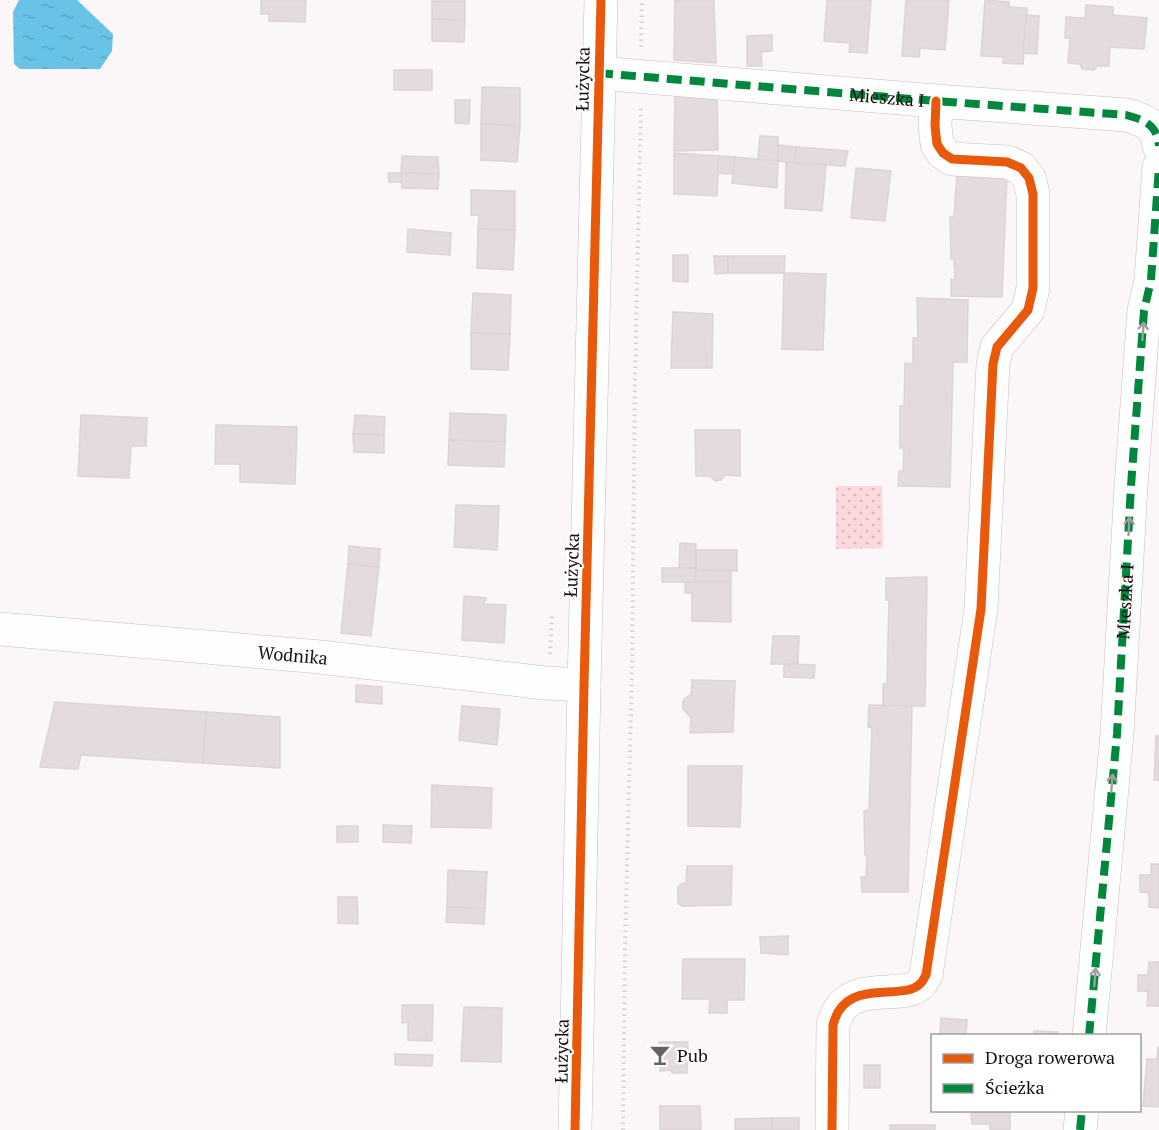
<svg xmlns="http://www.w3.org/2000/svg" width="1159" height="1130" font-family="'PT Serif',serif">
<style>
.park{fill:url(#park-dots)}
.water{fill:url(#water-ripples)}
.building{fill:#e4dbdc;stroke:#dcd4d5;stroke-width:1.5}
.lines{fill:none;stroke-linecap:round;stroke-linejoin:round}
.minor-casing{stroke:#c7bebf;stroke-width:34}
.path{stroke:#d3d1d2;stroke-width:4;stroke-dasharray:1.5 4.5;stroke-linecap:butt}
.minor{stroke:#fefefe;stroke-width:33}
.quiet{stroke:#00873e;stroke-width:8;stroke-dasharray:15 8;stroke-linecap:butt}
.cycleway-casing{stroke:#fff;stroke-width:13}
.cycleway{stroke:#e8590c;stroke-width:9}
.oneway{stroke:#a29e9f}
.labels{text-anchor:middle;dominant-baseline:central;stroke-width:4.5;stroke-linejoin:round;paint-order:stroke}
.street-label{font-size:18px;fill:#190f10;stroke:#fff}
.poi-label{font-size:18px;fill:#190f10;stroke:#fff;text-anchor:start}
</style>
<defs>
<pattern id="park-dots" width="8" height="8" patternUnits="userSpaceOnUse" patternTransform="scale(1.5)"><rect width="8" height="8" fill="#fcd7dc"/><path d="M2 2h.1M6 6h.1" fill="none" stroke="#d7b7bc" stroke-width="1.8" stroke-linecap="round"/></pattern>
<pattern id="water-ripples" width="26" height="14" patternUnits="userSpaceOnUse" patternTransform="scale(1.5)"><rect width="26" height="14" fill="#68c3e7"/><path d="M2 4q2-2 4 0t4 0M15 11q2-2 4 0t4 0" fill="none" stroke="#5aa6c5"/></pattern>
</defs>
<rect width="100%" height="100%" fill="#fbf6f7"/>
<path class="park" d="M836,486H882L883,548L836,549Z"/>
<path class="water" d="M19,0H77L113,34L112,51L100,69H20L14,64L13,12Z"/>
<g class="building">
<path d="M261,0H306L305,22L269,21V14H261Z"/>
<path d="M675,0H714L716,63L674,60Z"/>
<path d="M827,0H871L867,53L849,52L850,43L824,41Z"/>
<path d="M906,0H949L945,50L920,48L919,57L902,56Z"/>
<path d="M985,0L1009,2V7L1027,8L1023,64L1003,63L1004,57L981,56Z"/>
<path d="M432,1H465V20L432,19Z"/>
<path d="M1086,5L1113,7V15L1147,18L1144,49L1110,47L1109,66H1097L1094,70L1082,69L1080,64L1068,63L1070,38H1065L1066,17L1085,18Z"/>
<path d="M1026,15L1039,16L1037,54L1023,53Z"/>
<path d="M432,19L465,20L464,42L432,41Z"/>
<path d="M772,35V51L761,52L762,66H747V36Z"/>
<rect x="394" y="70" width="38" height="20"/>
<path d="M482,87L520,88V126L481,124Z"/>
<path d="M675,95L717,98L718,150L674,151Z"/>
<path d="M455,100H470L469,124L455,123Z"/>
<path d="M481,124L520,126L517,162L481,160Z"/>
<path d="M760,136L778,137V161L758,159Z"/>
<path d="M778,145L796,147L795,163L778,161Z"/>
<path d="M796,147L848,151L845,166L795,163Z"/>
<path d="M674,153L719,156L717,196L674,194Z"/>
<path d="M402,156L438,157L439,174L401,173Z"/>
<path d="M719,156L735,157L733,174L717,173Z"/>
<path d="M735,157L778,161L777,188L732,183Z"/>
<path d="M786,162L826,165L822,211L785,208Z"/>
<path d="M856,168L891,171L885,221L851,218Z"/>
<path d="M388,173H401L402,182H389Z"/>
<path d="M401,173L439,174L438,189L402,188Z"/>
<path d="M957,174L1007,176L1002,297L951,296V279L955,280L954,259H951L950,217H954Z"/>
<path d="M471,190L515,191V230L478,229L479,215H471Z"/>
<path d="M408,229L451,233L450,255L407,252Z"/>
<path d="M478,229L515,230L513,270L477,268Z"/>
<path d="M673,255H688V282L673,281Z"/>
<path d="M714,256H728V273L715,274Z"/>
<path d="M728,256H785L784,273H728Z"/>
<path d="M784,273L826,274L823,350L782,349Z"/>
<path d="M473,293L511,295L510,334L471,333Z"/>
<path d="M917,298L968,300L967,362H953L950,487L898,486L899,471H903L904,448H900V406H904L905,363L913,364V338H918Z"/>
<path d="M673,312L713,314L712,368H671Z"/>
<path d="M471,333L510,334L508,370L471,369Z"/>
<path d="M450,413L506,415L505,442L449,440Z"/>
<path d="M81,415L147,418L146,446H131L129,478L78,476Z"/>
<path d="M355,415L385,417L384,435L353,434Z"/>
<path d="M216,425L297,427L295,484L240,482V464H215Z"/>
<path d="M695,430H740V476L725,475L721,480L715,481L710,476H696Z"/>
<path d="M353,434L384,435V453L354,452Z"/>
<path d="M449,440L505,442L504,467L448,465Z"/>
<path d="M456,505L499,506L497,550L454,547Z"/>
<path d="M680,543L696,544L695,568H679Z"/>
<path d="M349,546L380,549L379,567L348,564Z"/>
<path d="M696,550H737V571L696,570Z"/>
<path d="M348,564L379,567L371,636L341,633Z"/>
<rect x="662" y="568" width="33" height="14"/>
<path d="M696,570L731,571V582H695Z"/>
<path d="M927,577L925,706H883V684H887L889,600H886V578Z"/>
<path d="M695,582H731V622L692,621V593H685V583Z"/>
<path d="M464,596L486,598L484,604L506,605L504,643L462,640Z"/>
<path d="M773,636H799L798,664H771Z"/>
<path d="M784,664L815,665L814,678L784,677Z"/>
<path d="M692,680L735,681L733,732L690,733L691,718L683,709V701L685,698L691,695Z"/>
<path d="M356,685L382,687V704L356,702Z"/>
<path d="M55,702L206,712L203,763L81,755L78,769L40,767Z"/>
<path d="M869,705L912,706L908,892H862L861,877H866L867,855H865L864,811L869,810L872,727H868Z"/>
<path d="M462,706L500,709L497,745L459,740Z"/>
<path d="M207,712L280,717V768L203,763Z"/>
<path d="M1156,736H1159V780H1154Z"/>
<path d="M688,766H742L740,827L688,826Z"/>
<path d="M432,785L492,788L491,828L431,827Z"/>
<path d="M383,825L412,826L411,843L383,842Z"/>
<rect x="337" y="826" width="21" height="16"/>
<path d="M1151,864H1159V908L1149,907V893L1140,892V875H1151Z"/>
<path d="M687,866H732L731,905L682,906L678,903V887L681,884L686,883Z"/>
<path d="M448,870L487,872L485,908L447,907Z"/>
<path d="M338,897H357L358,924L338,923Z"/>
<path d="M447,907L485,908L484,924L446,922Z"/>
<path d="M788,936V955L761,953L760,937Z"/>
<path d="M683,959H745L744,1000H727V1013H709L710,999H682Z"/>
<path d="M1149,962H1159V1006H1147L1148,991H1138V975H1148Z"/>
<path d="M402,1005H433L432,1041L408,1040V1022L402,1023Z"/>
<path d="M464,1007L502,1008L501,1062L461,1061Z"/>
<path d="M941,1018L967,1020L966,1036H940Z"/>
<path d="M1034,1031L1058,1032V1036H1033Z"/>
<path d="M659,1042H688L687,1073H672V1070L660,1071Z"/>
<path d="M1158,1047H1159V1107L1143,1106L1147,1059H1157Z"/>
<path d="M395,1054L433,1055L432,1066L395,1065Z"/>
<rect x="864" y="1065" width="16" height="23"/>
<path d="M660,1106H700L701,1130H660Z"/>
<path d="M971,1110H1010V1130H990V1124H972Z"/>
<path d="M772,1118V1130H735V1119Z"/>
<rect x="772" y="1118" width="27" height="12"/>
<rect x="890" y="1125" width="45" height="5"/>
</g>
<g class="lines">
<defs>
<g id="minor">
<path id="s1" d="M598,73L936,101L1126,115C1144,120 1157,124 1159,146"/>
<path id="s2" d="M0,629L320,657L545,683L584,685"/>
<path id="s3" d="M1089,1036L1117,734L1131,486L1144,311L1151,280L1159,167"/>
<path d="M575,1130L584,685L601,0"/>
<path d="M832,1130L833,1025C834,1021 836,1016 838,1012C857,980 905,1001 921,983C923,981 924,978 926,975L981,609L993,364L997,347L1028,310L1033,288V194L1029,178L1021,168L1007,162L952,159L943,153L937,144L935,126L936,101"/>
<path d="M1080,1130L1082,1110"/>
</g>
</defs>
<use href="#minor" class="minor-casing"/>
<g class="path">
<path d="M641,47L642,0"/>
<path d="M550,654L552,613"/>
<path d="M623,1130L625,947L632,670L635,377L641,108"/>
</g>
<use href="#minor" class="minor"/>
<g class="quiet">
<path d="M598,73L936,101L1126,115C1144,120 1157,124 1159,146"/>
<path d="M1089,1036L1117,734L1131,486L1144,311L1151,280L1159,167"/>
<path d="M1080,1130L1082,1110"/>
</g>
<defs>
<g id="cycleway">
<path d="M575,1130L584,685L601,0"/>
<path d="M832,1130L833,1025C834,1021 836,1016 838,1012C857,980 905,1001 921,983C923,981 924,978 926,975L981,609L993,364L997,347L1028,310L1033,288V194L1029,178L1021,168L1007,162L952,159L943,153L937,144L935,126L936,101"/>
</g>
</defs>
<use href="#cycleway" class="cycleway-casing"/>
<use href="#cycleway" class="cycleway"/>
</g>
<defs><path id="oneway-shaft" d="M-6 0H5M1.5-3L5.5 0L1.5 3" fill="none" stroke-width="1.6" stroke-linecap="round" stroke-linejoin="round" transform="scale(1.5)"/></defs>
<g class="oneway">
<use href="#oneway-shaft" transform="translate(1143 331) rotate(-86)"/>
<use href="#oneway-shaft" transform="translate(1129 526) rotate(-87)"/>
<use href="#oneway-shaft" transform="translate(1112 783) rotate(-85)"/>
<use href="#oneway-shaft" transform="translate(1095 977) rotate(-85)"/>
</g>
<defs>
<symbol id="bar-bare" viewBox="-9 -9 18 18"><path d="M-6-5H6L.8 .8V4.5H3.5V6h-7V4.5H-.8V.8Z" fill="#686061" stroke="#fff" stroke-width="2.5" paint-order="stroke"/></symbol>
</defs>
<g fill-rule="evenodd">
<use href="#bar-bare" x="645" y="1040" width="30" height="30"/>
</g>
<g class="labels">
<g class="street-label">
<text transform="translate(582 79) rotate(-89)">Łużycka</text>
<text stroke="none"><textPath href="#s1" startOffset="290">Mieszka I</textPath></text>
<text transform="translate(571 565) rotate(-88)">Łużycka</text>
<text stroke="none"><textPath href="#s3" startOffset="436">Mieszka I</textPath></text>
<text stroke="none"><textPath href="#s2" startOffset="294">Wodnika</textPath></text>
<text transform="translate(561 1051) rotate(-89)">Łużycka</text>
</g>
<g class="poi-label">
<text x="677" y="1055">Pub</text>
</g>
</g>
<rect x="931" y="1034" width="210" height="78" fill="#ffffff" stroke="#a39f9f" stroke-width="1.5"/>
<rect x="943" y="1054" width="30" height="9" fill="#e8590c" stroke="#a39f9f" stroke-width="1.5"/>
<text x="985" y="1064" font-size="18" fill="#190f10">Droga rowerowa</text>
<rect x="943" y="1084" width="30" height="9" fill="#00873e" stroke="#a39f9f" stroke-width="1.5"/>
<text x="985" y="1094" font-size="18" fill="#190f10">Ścieżka</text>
</svg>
